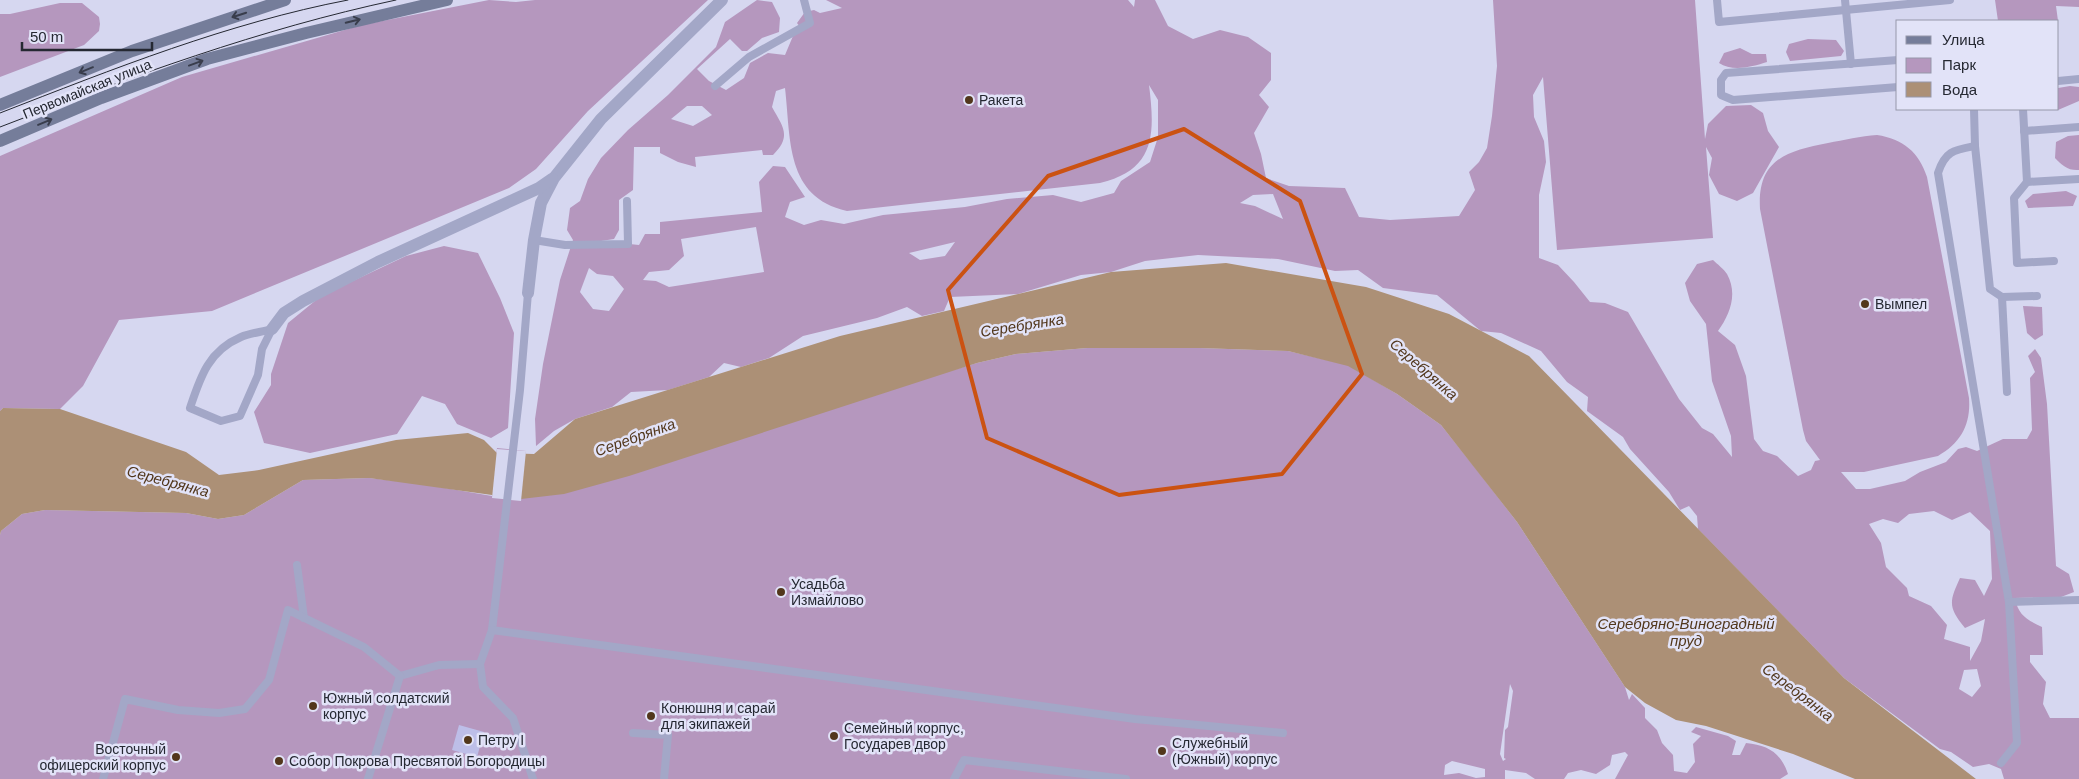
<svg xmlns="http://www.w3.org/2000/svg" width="2079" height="779" font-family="Arial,sans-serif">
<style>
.green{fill:#b597be;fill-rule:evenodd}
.plaza{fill:#bdbee8}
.water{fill:#ac9076}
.pier{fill:#d6d7f0}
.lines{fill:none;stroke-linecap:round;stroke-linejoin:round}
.lane{stroke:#a3a7c7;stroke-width:8}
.street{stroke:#a3a7c7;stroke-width:12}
.secondary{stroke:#757d9a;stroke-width:12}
.tram{stroke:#252832;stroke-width:1}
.oneway{stroke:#393d4c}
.marked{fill:none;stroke:#cb5212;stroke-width:4;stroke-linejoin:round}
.poi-dot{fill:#52371c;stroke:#e2e3f8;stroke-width:2}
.labels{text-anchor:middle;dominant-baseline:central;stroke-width:5;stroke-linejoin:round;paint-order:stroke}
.street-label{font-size:14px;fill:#252832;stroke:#e2e3f8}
.poi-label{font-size:14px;fill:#252832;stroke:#e2e3f8;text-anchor:start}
.water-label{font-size:15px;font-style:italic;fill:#52371c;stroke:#e2e3f8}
</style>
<rect width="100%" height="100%" fill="#d6d7f0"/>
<g class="green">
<path d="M489,0L516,2L535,0H708L588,111L536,169L509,188L212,311L119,320L83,386L60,409L3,408L0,411V156L182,77L362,25Z"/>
<path d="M757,0L772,2L780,18L779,32L762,38L747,51H742L730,39L697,69L709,81L726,90L744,78L750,63L768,53L785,55L793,36L800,27L797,23L805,12L814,10L820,13L842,8L826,0H1128L1134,7L1135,0H1155L1168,26L1193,39L1220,30L1248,37L1271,53V80L1259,95L1269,107L1254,133L1261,154L1266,178L1289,186L1345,188L1359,217L1390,220L1459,216L1475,190L1469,172L1479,162L1487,148L1492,116L1497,66L1493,0H1695L1705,139L1708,124L1726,106L1751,105L1763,113L1768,131L1779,147L1753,193L1737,201L1719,194L1709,175L1712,158L1706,147L1713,238L1557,250L1543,77L1533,95L1534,117L1544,141L1546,162L1539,195V258L1558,265L1574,282L1590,302L1605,303L1628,312L1679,399L1702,428L1713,434L1732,457L1731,436L1712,381L1706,324L1690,301L1685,283L1697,264L1713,260C1717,264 1724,269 1727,274C1738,294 1730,314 1718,331L1735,345L1746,376L1754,439L1763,451L1777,456L1798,476L1811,470L1815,461L1820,460L1806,441L1803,430L1760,209C1757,159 1787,151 1828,143C1844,140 1861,136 1877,135C1903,139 1919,152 1927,177L1969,398C1971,424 1961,443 1938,456L1864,472H1841L1856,489H1870L1905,481L1920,472L1946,462L1958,449L1966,447L1977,451L2003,439H2027L2032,430L2030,378L2035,372L2028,356L2035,349L2041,358L2047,404L2056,566L2069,574L2074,592L2061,597L2015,598C2018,615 2027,620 2042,627L2043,655H2030V662L2046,682L2043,704L2050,718H2079V779H2004L2001,769L1989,764L1973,767L1951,752L1940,749L1844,678L1698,529L1697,516L1689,506L1680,510L1669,492L1630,449L1623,437L1587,411L1588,397L1567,382L1541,351L1501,333L1481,331L1437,295L1383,288L1358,270L1335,271L1278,259L1198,255L1145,261L1111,272L1081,275L1018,294L950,297L944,311L922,316L907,307L877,318L803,336L769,358L741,367L724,363L709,377L668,390L631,392L612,407L575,419L554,431L536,446L535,419L543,364L560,280L573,240L567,230L570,208L580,201L588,179L601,158L628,130L668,95L716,47L725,22ZM1149,85L1158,100V137L1150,162L1121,181L1114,193L1081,202L1053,195L1007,199L965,207L883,215L844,224L821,220L804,225L785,217L790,202L805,197L785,167L773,166L759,182L762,212L660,222V234H645L639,245L601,241L614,239L619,230V200L633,190L634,147H660V153L678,162L696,167L695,157L762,150L763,155H773C792,136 783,127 772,107L776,91L785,88C791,139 785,197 847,211L1100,183C1156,170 1155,133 1149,85ZM687,106H702L712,115L693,126L671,119ZM1273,194L1283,219L1255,206L1240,203L1253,195ZM756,227L764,272L669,287L656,281L643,280L649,272L669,270L684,256L681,239ZM955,242L945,256L920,260L909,253ZM589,268L597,274L613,276L624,289L609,311L593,309L580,292ZM1934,511L1952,520L1970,512L1990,531L1992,579L1984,596L1975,580L1960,578C1949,602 1948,607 1965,628L1985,619L1981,641L1970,661V647L1944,639L1947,625L1931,606L1909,596L1907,588L1886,567L1881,543L1869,524L1883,519L1898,523L1909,514ZM1977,669L1981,686L1972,697L1959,689L1964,670Z"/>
<path d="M1995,0H2079V7L2056,6L2058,21H1998Z"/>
<path d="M60,3H82L99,17L100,24L99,31L84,45L0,77V14H10Z"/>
<path d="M1808,39L1836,40L1844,51L1841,56L1790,61L1786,52L1789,44Z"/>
<path d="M1740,48L1752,54H1766L1767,62C1752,67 1732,72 1719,63L1724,53Z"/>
<path d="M2070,86L2079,87V101L2058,110L2054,109H2058V88Z"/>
<path d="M2079,135V170C2068,171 2062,165 2055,158L2056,142L2068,136Z"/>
<path d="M2066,191L2077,196L2073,206L2028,208L2025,201L2033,194Z"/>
<path d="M444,246L478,253L500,298L514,333L508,428L491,438L457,424L445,404L422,396L397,434L310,453L264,443L254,412L271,385V374L288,323L321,296L406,256Z"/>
<path d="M2023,306L2042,307L2043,335L2035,340L2027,333Z"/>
<path d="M1087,348H1199L1288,351L1348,365L1397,394L1441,425L1476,469L1517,522L1625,687L1629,700L1632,694L1645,708V718L1657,730L1662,743L1673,755L1674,771L1687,773L1695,762L1693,744L1701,736L1691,732L1696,727L1728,736L1736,741L1732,755H1740L1746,743C1768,745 1781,753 1788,774L1780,779H1615L1628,755L1625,752L1612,755L1610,765L1596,774L1581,770L1568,773L1564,779H1535L1526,773L1505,770V779H0V535L1,531L22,514L45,510L186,513L218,519L244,515L303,480L369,478L422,484L492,496L497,448L526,451L522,498L977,363L1016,354ZM1510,684L1513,691L1508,727L1505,730L1504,758L1506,759L1503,761L1500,754ZM1452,761L1485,769V777L1476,778L1459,773L1444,775L1445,765Z"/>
</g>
<path class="plaza" d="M459,725L484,732L477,757L452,750Z"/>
<path class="water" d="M1226,263L1366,287L1449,314L1529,356L1844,678L1976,779H1855L1793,754L1706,726L1676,720L1645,703L1625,687L1517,522L1441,425L1397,394L1348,366L1288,351L1199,348H1087L1016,354L977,363L629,476L564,494L521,499L369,478L303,480L244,515L218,519L186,513L45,510L22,514L1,531L0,535V411L3,408L60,409L186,452L219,475L259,470L396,440L468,433L484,440L497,453L534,454L575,419L840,336L1111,272Z"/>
<path class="pier" d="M497,449L526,451L521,501L492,498Z"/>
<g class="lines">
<g class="lane">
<path d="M1717,0L1719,22L1950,0"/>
<path d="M1845,0L1851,64"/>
<path d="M1898,60L1726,73L1721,80V95L1733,100L1898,87"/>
<path d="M2058,81L2079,79"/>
<path d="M715,86L749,57L810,23L804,0"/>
<path d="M1974,109L1975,146L1990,289L2002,297L2037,296"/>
<path d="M2023,109L2027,182L2079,179"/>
<path d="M2024,131L2079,127"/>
<path d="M1975,146C1954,150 1945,151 1938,173L2009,602L2017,743L2001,763"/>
<path d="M2027,182L2014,198L2017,263L2054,261"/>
<path d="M534,240L565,245L628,244L627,201"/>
<path d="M528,293L520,390L492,630L480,664L483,687L513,718L533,779"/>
<path d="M2002,297L2007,392"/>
<path d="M272,329L262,349L258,375L240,416L221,421L190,408C200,378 208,351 241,337C250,333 262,332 272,329Z"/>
<path d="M297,565L304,618"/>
<path d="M2009,602L2079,600"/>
<path d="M492,630L1135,719L1283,733"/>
<path d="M400,676L439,665L480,664"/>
<path d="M633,733L668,735L664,779"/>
<path d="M103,779L125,699L178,710L219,713L245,709L269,680L288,610L364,647L400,676"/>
<path d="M368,779L400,676"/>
<path d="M954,779L964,760L1126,779"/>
</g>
<g class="street">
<path d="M528,293L534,240L541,203L554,178L601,119L722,0"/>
<path d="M272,329L284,313L303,301L378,262L539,188L552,179"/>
</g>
<g class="secondary">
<path d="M0,105L132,51L285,0"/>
<path d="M0,141L101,98L207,59L306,33L447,0"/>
</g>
<g class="tram">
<path d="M0,113C113,69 228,23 348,0"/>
<path d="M0,127C130,77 260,29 396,0"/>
</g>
</g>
<defs><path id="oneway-shaft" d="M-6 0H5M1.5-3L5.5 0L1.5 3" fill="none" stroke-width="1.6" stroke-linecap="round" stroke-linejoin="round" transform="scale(1.25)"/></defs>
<g class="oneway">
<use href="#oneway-shaft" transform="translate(239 15) rotate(162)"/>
<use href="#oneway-shaft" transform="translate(353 21) rotate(-14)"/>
<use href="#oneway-shaft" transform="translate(196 63) rotate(-20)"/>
<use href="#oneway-shaft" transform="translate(86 70) rotate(158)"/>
<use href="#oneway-shaft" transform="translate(45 122) rotate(-23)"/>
</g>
<path class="marked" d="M1184,129L1300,201L1362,374L1282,474L1119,495L987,438L948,290L1048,176Z"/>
<g class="poi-dot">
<circle cx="969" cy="100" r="5"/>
<circle cx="1865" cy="304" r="5"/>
<circle cx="781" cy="592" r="5"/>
<circle cx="313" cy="706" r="5"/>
<circle cx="651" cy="716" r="5"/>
<circle cx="834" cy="736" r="5"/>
<circle cx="468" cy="740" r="5"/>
<circle cx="1162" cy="751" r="5"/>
<circle cx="176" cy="757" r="5"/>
<circle cx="279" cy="761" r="5"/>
</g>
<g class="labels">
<g class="street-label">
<text transform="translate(87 89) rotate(-22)">Первомайская улица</text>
</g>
<g class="poi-label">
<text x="979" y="100">Ракета</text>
<text x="1875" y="304">Вымпел</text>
<text x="791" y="584">Усадьба<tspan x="791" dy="16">Измайлово</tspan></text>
<text x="323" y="698">Южный солдатский<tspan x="323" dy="16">корпус</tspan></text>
<text x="661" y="708">Конюшня и сарай<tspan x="661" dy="16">для экипажей</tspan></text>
<text x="844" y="728">Семейный корпус,<tspan x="844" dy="16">Государев двор</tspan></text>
<text x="478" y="740">Петру I</text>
<text x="1172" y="743">Служебный<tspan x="1172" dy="16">(Южный) корпус</tspan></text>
<text x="166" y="749" text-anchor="end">Восточный<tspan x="166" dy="16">офицерский корпус</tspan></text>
<text x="289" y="761">Собор Покрова Пресвятой Богородицы</text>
</g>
<g class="water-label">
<text transform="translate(1022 325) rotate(-9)">Серебрянка</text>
<text transform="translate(1424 369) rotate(41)">Серебрянка</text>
<text transform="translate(635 437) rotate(-20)">Серебрянка</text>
<text transform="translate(168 481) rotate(15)">Серебрянка</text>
<text x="1686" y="623">Серебряно-Виноградный<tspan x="1686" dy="17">пруд</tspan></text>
<text transform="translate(1798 692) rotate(37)">Серебрянка</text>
</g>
</g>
<rect x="1896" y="20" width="162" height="90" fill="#e2e3f8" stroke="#9698a9"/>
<rect x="1906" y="36" width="25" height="8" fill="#757d9a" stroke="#9698a9"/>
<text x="1942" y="45" font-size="15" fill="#252832">Улица</text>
<rect x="1906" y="58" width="25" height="15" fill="#b597be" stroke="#9698a9"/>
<text x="1942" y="70" font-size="15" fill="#252832">Парк</text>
<rect x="1906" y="82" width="25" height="15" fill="#ac9076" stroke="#9698a9"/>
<text x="1942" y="95" font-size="15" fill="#252832">Вода</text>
<path d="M22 42v8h130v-8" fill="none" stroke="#252832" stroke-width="2.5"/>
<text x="30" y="42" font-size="15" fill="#252832" stroke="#e2e3f8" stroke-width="4" paint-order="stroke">50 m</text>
</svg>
